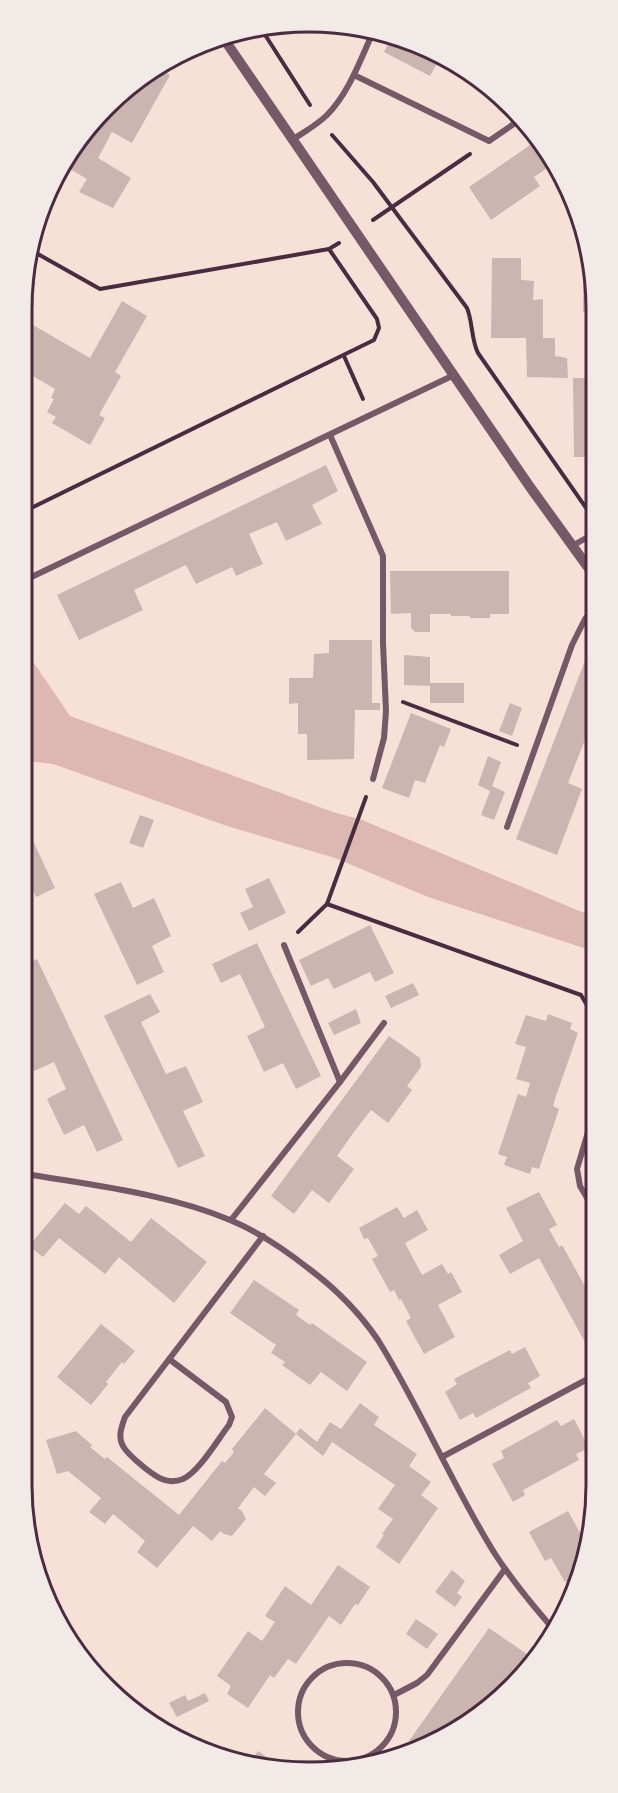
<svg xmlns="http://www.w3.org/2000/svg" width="618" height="1793" font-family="Barlow,sans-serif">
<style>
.water{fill:#dcb8b0}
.building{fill:#ccb4b1}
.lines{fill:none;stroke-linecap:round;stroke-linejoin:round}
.path{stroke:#4a2c40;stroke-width:4}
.minor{stroke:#755966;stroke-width:6}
.tertiary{stroke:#755966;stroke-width:10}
.rim{fill:none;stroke:#4a2c40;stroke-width:3}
</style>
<rect width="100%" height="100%" fill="#f7e1d7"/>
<path class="water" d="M23,647L70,716L333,812L362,820L582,912L596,911V952L428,897L335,858L227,826L53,764L26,761L21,764V648Z"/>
<g class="building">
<path d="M393,35L421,46L440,58L430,76L384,52Z"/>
<path d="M157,67L170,75L132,143L112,132L98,158L131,178L113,208L79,192L87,179L65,166L80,134Z"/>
<path d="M539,139L560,171L556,174L550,166L534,177L540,186L491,220L469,187Z"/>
<path d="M584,236L587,246L590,258H584Z"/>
<path d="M492,258H521V280L534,281L533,300L543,299V338H555V356L567,358L568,378L527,377L526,338H491Z"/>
<path d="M25,277L36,283L21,308Z"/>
<path d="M583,286H595V313L583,312Z"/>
<path d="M122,301L147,316L115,372L121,376L99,415L105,418L90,445L52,423L56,417L47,412L54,399L51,398L55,389L21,369V318L90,358Z"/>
<path d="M573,378H595V457H574Z"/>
<path d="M326,465L338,491L312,505L322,524L286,541L277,522L249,534L263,564L236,576L232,567L196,584L186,565L134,590L143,610L79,640L57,595Z"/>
<path d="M390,571H509V614H490V618H470V616H451V614H430V632H415L411,628V613L391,614Z"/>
<path d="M329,640H372V703H380V710H355L354,759L307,760V734H298V703L289,704V678H313L314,654L329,653Z"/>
<path d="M588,653L595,655V729L590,727L568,783L582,789L557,855L516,839Z"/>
<path d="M404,655L430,657V683H464V703H430V686L404,685Z"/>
<path d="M510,703L522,708L512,736L499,731Z"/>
<path d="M411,713L451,729L444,747L440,745L425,783L415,780L409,798L382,788Z"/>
<path d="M488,756L501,762L492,786L505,792L494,820L481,815L490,791L478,785Z"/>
<path d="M140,815L154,820L143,848L129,843Z"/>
<path d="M33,841L55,888L36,897L27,877L21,880V846Z"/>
<path d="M269,878L286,913L249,931L240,913L253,907L245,889Z"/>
<path d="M121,882L133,908L154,898L171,936L152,946L164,972L137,985L94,894Z"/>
<path d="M370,925L394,973L375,982L370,972L334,989L328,978L311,986L299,960Z"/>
<path d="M257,943L321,1076L296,1089L283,1063L264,1072L247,1036L265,1027L240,974L221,983L212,964Z"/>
<path d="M37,959L123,1140L97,1152L84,1125L64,1135L47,1099L66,1089L54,1062L34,1071L21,1044V1000L23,999L21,995V967Z"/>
<path d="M413,983L419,995L391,1008L385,996Z"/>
<path d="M150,994L160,1012L141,1022L166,1074L186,1066L203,1102L183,1111L205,1156L178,1168L104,1016Z"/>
<path d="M356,1009L361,1023L334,1035L328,1023Z"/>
<path d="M548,1014L572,1023L570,1029L578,1033L555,1099L553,1106L559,1109L539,1169L532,1167L530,1174L504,1165L507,1157L498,1154L518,1094L526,1097L530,1083L516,1079L526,1047L515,1044L526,1015L546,1021Z"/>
<path d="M389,1036L420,1058L421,1067L407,1086L412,1090L388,1123L371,1110L354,1132L337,1156L354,1169L329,1203L312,1190L294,1214L271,1196Z"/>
<path d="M539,1192L557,1225L549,1229L559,1247L562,1245L597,1308V1356L593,1357L539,1258L510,1274L499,1255L523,1241L506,1208Z"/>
<path d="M65,1203L79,1214L86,1206L131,1242L151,1218L207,1262L174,1303L119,1257L105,1274L59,1238L43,1257L29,1246Z"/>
<path d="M397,1207L404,1218L417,1210L428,1230L405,1243L422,1275L442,1264L448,1274L451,1272L462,1292L438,1305L455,1337L424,1354L406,1321L411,1318L401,1299L399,1300L394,1290L390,1292L372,1259L378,1256L368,1238L364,1239L359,1228Z"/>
<path d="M254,1280L299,1310L296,1315L310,1325L312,1323L367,1362L347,1391L321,1372L310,1385L282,1365L285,1362L271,1353L276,1345L230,1313Z"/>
<path d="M101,1324L135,1351L124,1364L122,1362L106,1382L108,1384L91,1405L57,1377Z"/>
<path d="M525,1347L540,1376L528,1383L531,1388L476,1418L473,1413L460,1420L445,1392L457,1384L454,1379L510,1350L512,1354Z"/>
<path d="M597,1393V1423L585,1400Z"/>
<path d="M360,1403L379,1417L374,1425L417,1454L409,1466L431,1482L421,1495L438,1508L399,1564L376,1547L384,1535L382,1534L393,1519L378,1509L395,1485L332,1442L323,1456L296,1434L300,1428L317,1442L330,1422L341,1429Z"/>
<path d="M265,1408L296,1434L264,1474L276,1483L265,1496L254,1487L238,1508L242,1511L246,1519L232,1536L224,1534L220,1531L212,1541L193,1526L157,1568L137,1552L145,1541L113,1514L105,1524L89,1512L101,1498L68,1471L57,1474L46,1440L76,1431L92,1445L90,1447L105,1459L107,1457L179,1515L222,1461L225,1463L234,1452L232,1449Z"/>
<path d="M574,1419L589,1448L576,1454L579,1460L523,1490L525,1495L513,1502L492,1464L504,1458L501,1451L557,1420L561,1426Z"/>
<path d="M568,1511L584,1540L580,1542L588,1556L575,1586L571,1579L565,1582L551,1558L545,1561L529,1532Z"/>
<path d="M338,1565L370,1587L358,1605L355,1604L341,1625L329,1616L296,1664L288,1659L274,1678L270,1675L248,1708L227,1694L231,1686L217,1676L248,1631L262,1641L275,1622L265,1616L285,1586L311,1605Z"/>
<path d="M452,1570L465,1581L457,1593L462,1597L455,1607L435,1592Z"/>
<path d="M416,1619L438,1634L427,1649L406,1634Z"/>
<path d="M489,1628L531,1657L520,1672L504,1688L500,1685L483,1710L469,1723L399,1755Z"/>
<path d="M205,1693L209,1701L177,1717L169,1703L185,1695L188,1701Z"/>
<path d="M258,1751L284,1769L272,1770L250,1763Z"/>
</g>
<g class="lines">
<g class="path">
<path d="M260,27L310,105"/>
<path d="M332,135L373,182L467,308C473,323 471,339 478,353L591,515"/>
<path d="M373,220L470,154"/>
<path d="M29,249L100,289L329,249"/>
<path d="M344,356L363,399"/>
<path d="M21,513L374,340L379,328L377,319L329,249L339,243"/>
<path d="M403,702L517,745"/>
<path d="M327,904L581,995L596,1021"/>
<path d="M298,932L327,904L366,797"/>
</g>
<g class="minor">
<path d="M354,75L489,141L524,117"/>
<path d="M292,140C304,132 317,125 327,115C349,93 361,58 374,30"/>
<path d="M330,435L383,556V643L386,711L384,738L373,779"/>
<path d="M572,546L595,533"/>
<path d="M21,582L454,375"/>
<path d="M507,827L572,645L585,619L595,606"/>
<path d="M284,945L340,1082"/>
<path d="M596,1105L577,1169L580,1186L596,1213"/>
<path d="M21,1173C89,1185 166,1193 230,1220C259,1232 284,1249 308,1268C335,1288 359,1312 378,1340C421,1409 452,1485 495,1554C513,1582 533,1606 555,1631"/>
<path d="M231,1220L340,1082L384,1023"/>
<path d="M169,1359L226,1402L232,1417L229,1425C218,1439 199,1472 183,1479C178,1481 171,1482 165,1480C155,1478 126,1454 122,1444C118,1435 122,1426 125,1417L263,1236"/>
<path d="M442,1457L597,1374"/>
<circle cx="347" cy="1712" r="49"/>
<path d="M394,1695L417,1683L427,1675L505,1569"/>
</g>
<path class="tertiary" d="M224,39L530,487L595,577"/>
</g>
<path d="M0 0H618V1793H0ZM309 32H309A277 277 0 0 1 586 309V1485A277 277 0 0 1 309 1762H309A277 277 0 0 1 32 1485V309A277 277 0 0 1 309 32Z" fill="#f1eae7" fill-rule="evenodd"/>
<path class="rim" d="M309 32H309A277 277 0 0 1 586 309V1485A277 277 0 0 1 309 1762H309A277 277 0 0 1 32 1485V309A277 277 0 0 1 309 32Z"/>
</svg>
